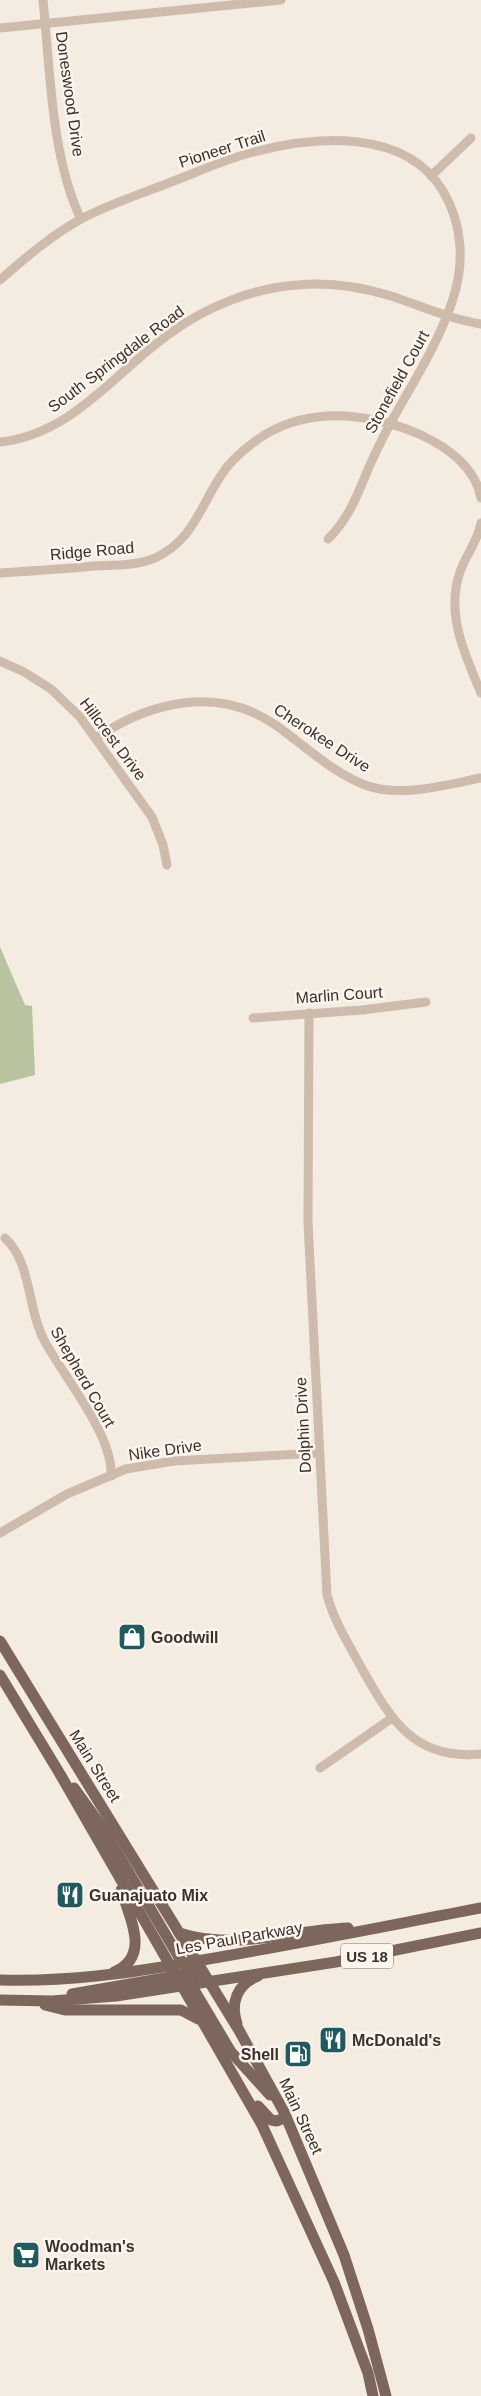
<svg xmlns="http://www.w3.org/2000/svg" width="481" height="2396" font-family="Helvetica,sans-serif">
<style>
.green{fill:#b8c4a0}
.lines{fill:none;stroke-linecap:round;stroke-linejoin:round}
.minor{stroke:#cdbbac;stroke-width:9}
.major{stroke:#7d675c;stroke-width:11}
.labels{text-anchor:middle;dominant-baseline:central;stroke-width:5;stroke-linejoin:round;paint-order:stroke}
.shield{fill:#fbf5ee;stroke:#756b66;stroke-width:1}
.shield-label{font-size:15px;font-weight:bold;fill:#3b302b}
.street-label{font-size:16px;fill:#3b302b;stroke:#fbf5ee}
.poi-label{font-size:16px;font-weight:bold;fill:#3b302b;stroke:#fbf5ee;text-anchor:start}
</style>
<rect width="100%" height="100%" fill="#f4ebe1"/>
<path class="green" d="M0,947L25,1005L32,1006L35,1075L0,1084Z"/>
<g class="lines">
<g class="minor">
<path d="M43,0C50,67 51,158 81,219"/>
<path d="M0,28L281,0"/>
<path d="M431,176L471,138"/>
<path d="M0,280C25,258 52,235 81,219C109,204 141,194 171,182C198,172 225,159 254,152C315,136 405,128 443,191C463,225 465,264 452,302C439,340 419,373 399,408C388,427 378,447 369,467C358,493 349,519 328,539"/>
<path d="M0,442C74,434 115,371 172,332C208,306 253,288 298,285C329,282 361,287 391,296C421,306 450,319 481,324"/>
<path d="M481,523C478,542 464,557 459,575C446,616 466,657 481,693"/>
<path d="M0,573C32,571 63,569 95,566C114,565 136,566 155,558C193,540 199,509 220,477C229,462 243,450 257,440C277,425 304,417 328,416C379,413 471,441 481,498"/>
<path d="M0,661L24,672L51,689L80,717L152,817L163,845L167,865"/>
<path d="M96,738C151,701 219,685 277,726C305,746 332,772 365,785C400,798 445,785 481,778"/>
<path d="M309,1013L308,1223L327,1595C334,1621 348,1643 361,1667C390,1718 413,1761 481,1754"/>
<path d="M253,1018L362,1010L426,1002"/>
<path d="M5,1238C32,1263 27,1308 44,1340C63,1376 114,1436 111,1476"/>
<path d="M0,1533L67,1494L126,1469L174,1461L320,1453"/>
<path d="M320,1768L392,1718"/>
</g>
<g class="major">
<path d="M0,1641L240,2032L284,2112L344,2255L368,2329L386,2396"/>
<path d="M0,1675L60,1774L262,2125L334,2282L368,2373L373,2396"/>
<path d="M74,1788L102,1827L183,1964L207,1981"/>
<path d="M179,1933C236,1951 291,1930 348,1928"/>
<path d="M114,1972C151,1957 130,1918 121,1890"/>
<path d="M187,1978L231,2052L270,2095"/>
<path d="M0,1980C67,1982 131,1973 197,1961C292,1945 386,1926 481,1908"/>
<path d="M72,1994L182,1975"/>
<path d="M0,2000L52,2001L116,1996L336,1962L481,1933"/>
<path d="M45,2005L65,2010H181L198,2019"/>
<path d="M237,2024C230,2003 237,1984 258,1976"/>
<path d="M258,2106L271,2120L277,2121L286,2117"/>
</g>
</g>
<defs>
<symbol id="shop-square" viewBox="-11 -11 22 22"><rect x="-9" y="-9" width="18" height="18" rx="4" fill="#1f5a5e" stroke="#fbf5ee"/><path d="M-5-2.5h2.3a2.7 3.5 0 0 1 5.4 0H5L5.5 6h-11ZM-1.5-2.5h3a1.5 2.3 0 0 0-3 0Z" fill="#fff"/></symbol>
<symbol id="restaurant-square" viewBox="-11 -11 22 22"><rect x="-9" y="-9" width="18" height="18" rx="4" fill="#1f5a5e" stroke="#fbf5ee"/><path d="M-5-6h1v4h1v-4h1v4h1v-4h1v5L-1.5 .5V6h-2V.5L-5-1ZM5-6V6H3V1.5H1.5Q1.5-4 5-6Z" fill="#fff"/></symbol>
<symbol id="fuel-square" viewBox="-11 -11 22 22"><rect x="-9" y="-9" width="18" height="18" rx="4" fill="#1f5a5e" stroke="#fbf5ee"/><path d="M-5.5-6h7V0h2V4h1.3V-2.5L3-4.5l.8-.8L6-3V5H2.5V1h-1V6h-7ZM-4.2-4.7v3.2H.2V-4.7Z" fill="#fff"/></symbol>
<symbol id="supermarket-square" viewBox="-11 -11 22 22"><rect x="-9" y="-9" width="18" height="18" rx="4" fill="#1f5a5e" stroke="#fbf5ee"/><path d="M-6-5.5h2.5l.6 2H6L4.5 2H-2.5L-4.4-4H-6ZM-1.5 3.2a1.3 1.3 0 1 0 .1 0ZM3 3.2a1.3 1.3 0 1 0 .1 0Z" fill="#fff"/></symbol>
</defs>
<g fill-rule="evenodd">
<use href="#shop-square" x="116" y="1621" width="32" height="32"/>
<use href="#restaurant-square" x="54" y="1879" width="32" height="32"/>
<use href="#restaurant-square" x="317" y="2024" width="32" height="32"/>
<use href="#fuel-square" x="282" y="2038" width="32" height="32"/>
<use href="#supermarket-square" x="10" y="2239" width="32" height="32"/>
</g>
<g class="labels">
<rect class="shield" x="341" y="1943.5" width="52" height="25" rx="4"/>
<g class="shield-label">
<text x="367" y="1956">US 18</text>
</g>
<g class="street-label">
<text transform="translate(70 94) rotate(82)">Doneswood Drive</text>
<text transform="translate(222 149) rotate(-18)">Pioneer Trail</text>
<text transform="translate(116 359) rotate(-37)">South Springdale Road</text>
<text transform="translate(397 382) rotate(-61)">Stonefield Court</text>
<text transform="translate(92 551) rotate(-5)">Ridge Road</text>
<text transform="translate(322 738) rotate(33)">Cherokee Drive</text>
<text transform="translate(113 739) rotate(53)">Hillcrest Drive</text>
<text transform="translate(339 995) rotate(-4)">Marlin Court</text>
<text transform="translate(83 1377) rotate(60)">Shepherd Court</text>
<text transform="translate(303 1425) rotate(-93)">Dolphin Drive</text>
<text transform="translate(165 1450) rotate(-8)">Nike Drive</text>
<text transform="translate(95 1766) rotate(58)">Main Street</text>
<text transform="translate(239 1938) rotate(-10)">Les Paul Parkway</text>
<text transform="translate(301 2116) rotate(65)">Main Street</text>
</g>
<g class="poi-label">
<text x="151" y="1637">Goodwill</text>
<text x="89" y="1895">Guanajuato Mix</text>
<text x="352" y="2040">McDonald's</text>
<text x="279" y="2054" text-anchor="end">Shell</text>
<text x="45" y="2246">Woodman's<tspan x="45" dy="18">Markets</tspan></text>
</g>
</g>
</svg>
